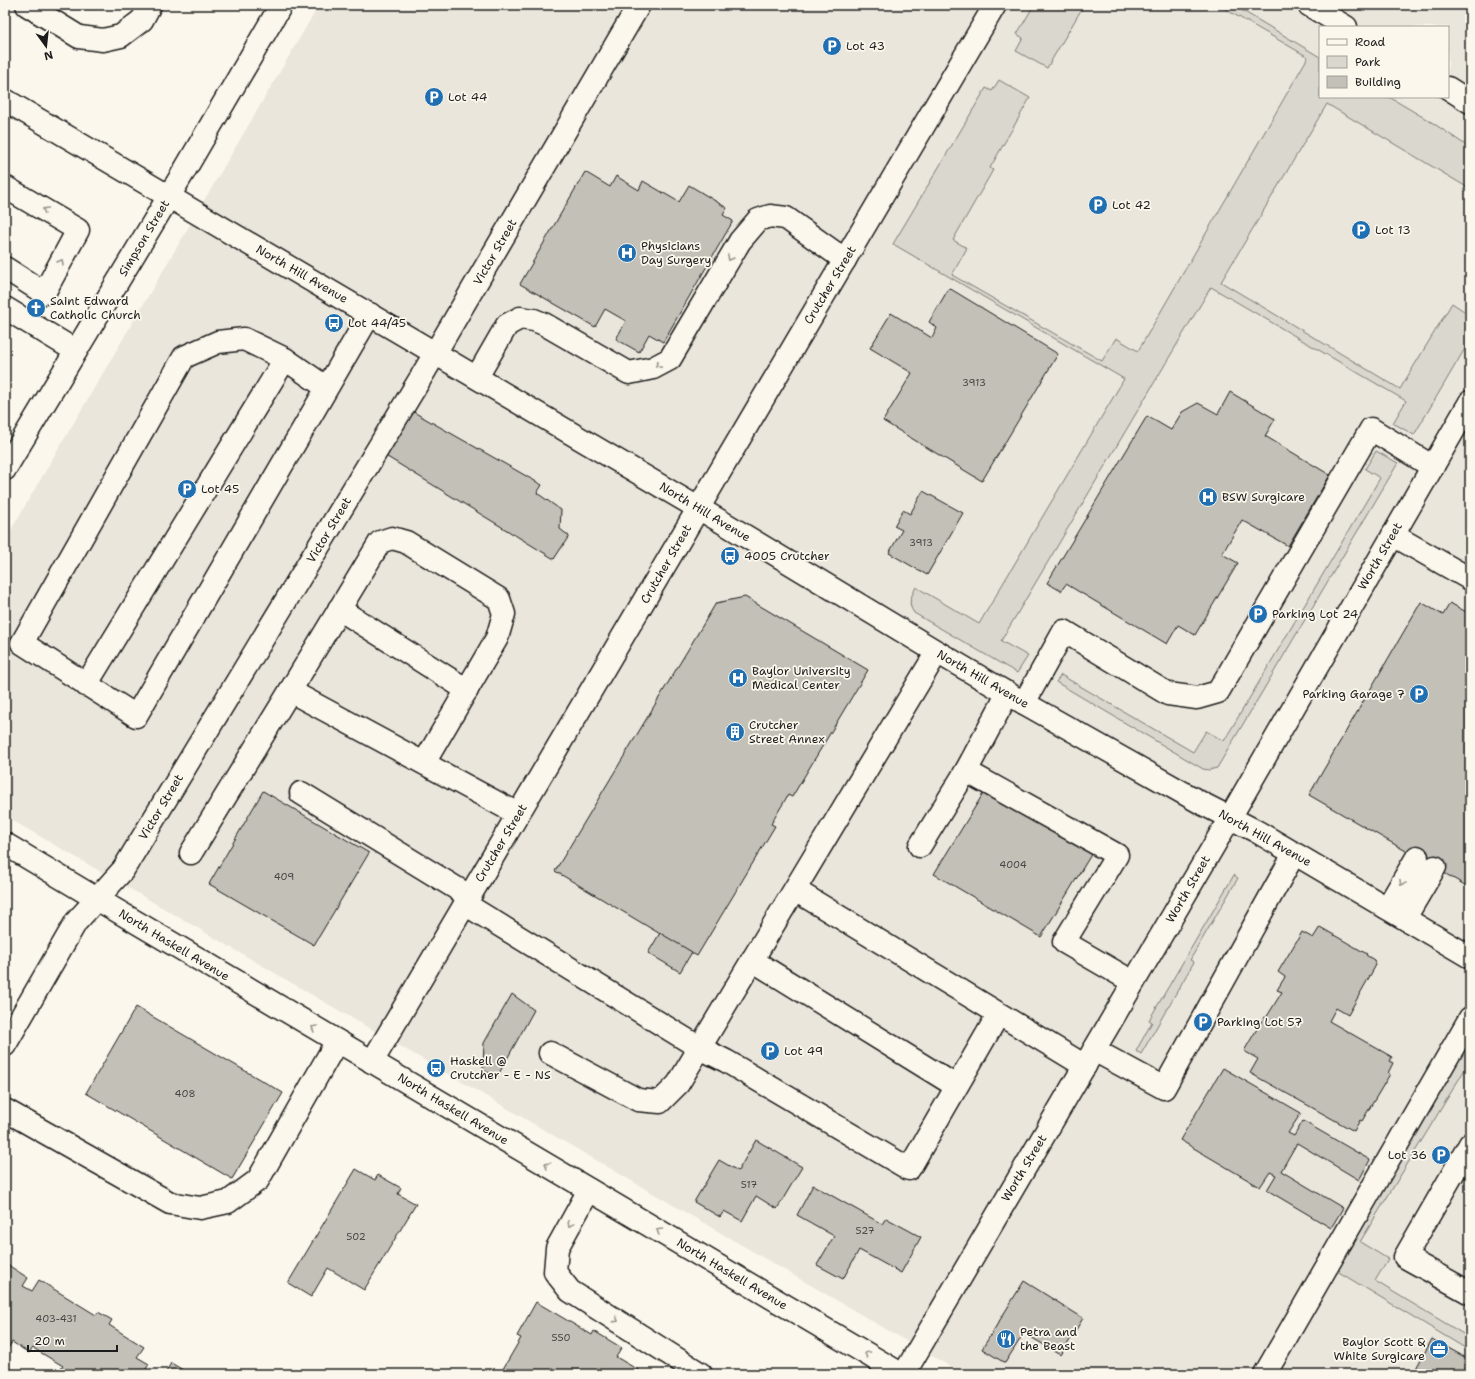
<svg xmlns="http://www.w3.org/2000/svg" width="1475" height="1379" font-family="'Shantell Sans',sans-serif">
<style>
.built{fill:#eae6dc;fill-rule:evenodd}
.green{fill:#dad7ce;stroke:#7b7a75}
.building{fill:#c3c0b8;stroke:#1c1c1c}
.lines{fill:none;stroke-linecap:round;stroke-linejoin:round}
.minor-casing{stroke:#1c1c1c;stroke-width:25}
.major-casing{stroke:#1c1c1c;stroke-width:25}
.minor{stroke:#fbf7ec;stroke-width:22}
.major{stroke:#fbf7ec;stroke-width:22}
.oneway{stroke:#97948e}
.labels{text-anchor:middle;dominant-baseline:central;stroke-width:3.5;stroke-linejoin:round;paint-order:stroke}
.number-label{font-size:10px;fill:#464543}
.poi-label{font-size:12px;fill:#1c1c1c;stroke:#fbf7ec;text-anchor:start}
.street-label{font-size:12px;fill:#1c1c1c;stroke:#fbf7ec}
</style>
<rect width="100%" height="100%" fill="#fbf7ec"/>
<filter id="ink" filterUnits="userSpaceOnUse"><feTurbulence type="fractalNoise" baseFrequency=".025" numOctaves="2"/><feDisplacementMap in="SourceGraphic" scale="8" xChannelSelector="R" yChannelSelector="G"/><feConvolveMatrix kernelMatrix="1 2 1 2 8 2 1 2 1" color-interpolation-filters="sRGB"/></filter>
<g filter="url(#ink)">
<path class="built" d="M319,5H1470V1374H963L5,816V540ZM1320,27H1448V97H1320Z"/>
<g class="green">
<path d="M1034,5H1084L1047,68L1016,51L1023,38L1017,34Z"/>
<path d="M1218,5H1233L1320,57V97H1389L1433,123L1470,148V189L1327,104L1221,282L1400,389L1452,303L1470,315V340L1414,435L1393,423L1406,401L1211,287L1001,641L1028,656L1017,673L914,613C907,603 911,597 916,587L979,624L1124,379L893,244L986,88L992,91L999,80L1030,98L990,168L993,170L953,240L967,248L952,275L1102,361L1116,338L1138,351L1308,57Z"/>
<path d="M1376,451L1398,463L1217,768L1209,770L1203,769L1056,682L1061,675L1193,752L1206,731L1224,741L1380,478L1365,469Z"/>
<path d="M1234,875L1238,878L1190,960L1194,962L1141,1054L1136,1051L1152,1022L1149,1020Z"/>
<path d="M1470,1041V1068L1467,1066L1360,1242L1388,1259L1375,1281L1470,1338V1351L1332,1268Z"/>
</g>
<g class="building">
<path d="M585,172L610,187L616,176L639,190L643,181L679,202L689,185L727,208L723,215L733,221L663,342L649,334L639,352L616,339L626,321L605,309L595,327L520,284Z"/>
<path d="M949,288L1058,354L982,481L883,421L912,373L870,348L891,313L932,338L937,328L929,322Z"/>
<path d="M1230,392L1275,419L1265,436L1330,475L1288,546L1242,520L1222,554L1238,563L1195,635L1178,625L1167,644L1066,584L1061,591L1047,583L1147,416L1171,430L1182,412L1198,403L1218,414Z"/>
<path d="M410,410L542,485L537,493L561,510L560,529L569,536L554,559L384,455Z"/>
<path d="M923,491L963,513L927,575L889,553L902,530L894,526L903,510L910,514Z"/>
<path d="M745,597L868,670L792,797L788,795L771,824L775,826L697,956L555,871L716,603Z"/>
<path d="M1421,602L1443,615L1450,603L1470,614V888L1309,795Z"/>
<path d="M986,789L1092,853L1041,937L934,874Z"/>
<path d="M263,791L369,853L314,945L209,884Z"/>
<path d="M1320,927L1367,954L1366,955L1374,960L1376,965L1348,1015L1336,1008L1329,1021L1392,1057L1390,1061L1393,1063L1388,1073L1390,1074L1362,1121L1360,1120L1354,1131L1250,1073L1258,1059L1244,1051L1264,1017L1266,1018L1282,992L1277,990L1285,977L1278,972L1302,932L1313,938Z"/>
<path d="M660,933L692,952L680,972L648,953Z"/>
<path d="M512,994L534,1010L497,1077L483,1070L484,1043Z"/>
<path d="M136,1007L283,1093L232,1179L86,1093Z"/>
<path d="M1223,1068L1301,1113L1288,1133L1294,1136L1303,1121L1370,1160L1359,1180L1297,1143L1281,1171L1343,1208L1331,1228L1267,1190L1276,1175L1270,1172L1260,1187L1180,1140Z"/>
<path d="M756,1140L802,1167L777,1209L756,1196L742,1221L724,1211L720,1217L694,1202L719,1160L738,1171Z"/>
<path d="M356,1169L375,1180L378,1175L401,1188L398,1194L416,1204L364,1290L328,1268L311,1297L288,1283Z"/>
<path d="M813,1185L882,1224L886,1218L921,1237L901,1273L859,1250L843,1279L817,1265L834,1236L797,1215Z"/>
<path d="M5,1263L28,1278L23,1286L32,1291L39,1280L96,1315L98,1312L112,1320L109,1325L144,1347L137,1357L149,1364L143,1374H66L60,1370L63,1366L33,1348L29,1353L12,1342L9,1347L5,1344Z"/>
<path d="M1024,1281L1083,1318L1061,1355L1024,1333L1005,1363L982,1349Z"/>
<path d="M536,1302L592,1335L594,1331L622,1348L616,1357L645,1374H500L521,1338L517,1336Z"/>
<path d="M1432,1339L1470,1360V1374H1413Z"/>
<path d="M171,1363L190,1374H165Z"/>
</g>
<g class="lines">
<defs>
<g id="minor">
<path d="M27,5L79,37L103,40L121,36L142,20L150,5"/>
<path d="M1309,5L1346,27"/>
<path d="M1448,88L1470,102"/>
<path d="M5,100L727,525L937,652L1024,703L1203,804L1256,831L1470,957"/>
<path d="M5,187L78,230L44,293L5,268"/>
<path d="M5,308L76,351"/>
<path d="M477,377L507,325L520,318L534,320L544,324L629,373L653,368L670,359L740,241L758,220L770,216L786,218L845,260"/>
<path d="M327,388L285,359L244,339L218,342L184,357L22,643L136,716L370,314"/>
<path d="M5,469L183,173L281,5"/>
<path d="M1393,535L1470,579"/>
<path d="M339,609L467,690"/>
<path d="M86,685L285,359"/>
<path d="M290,691L380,542L392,538L406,542L499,599L504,614L497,638L424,763"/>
<path d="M1008,693L966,771L1117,855L1064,942L1133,982"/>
<path d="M1024,703L1064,631L1168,694L1197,698L1218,692L1371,429L1433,467"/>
<path d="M301,793L469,896"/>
<path d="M920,846L966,771"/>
<path d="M191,853L290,691L518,814"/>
<path d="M795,890L1085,1066"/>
<path d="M465,904L700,1048L726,1061L909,1169L998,1015"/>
<path d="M1387,908L1417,857"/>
<path d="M1405,918L1435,867"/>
<path d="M752,960L956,1086"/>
<path d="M5,1045L76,922L123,870L420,379L639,5"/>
<path d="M1094,1050L1164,1088L1294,854"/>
<path d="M550,1053L638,1100L660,1102L678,1084L937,652"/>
<path d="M372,1062L995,5"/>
<path d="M5,1110L170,1203L200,1208L228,1202L258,1180L337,1041"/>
<path d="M1470,1144L1405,1257L1470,1293"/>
<path d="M589,1190L557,1248L555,1272L570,1291L701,1374"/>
<path d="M904,1374L1213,847L1470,402"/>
<path d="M1265,1374L1470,1018"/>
</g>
<path id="major" d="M5,844L97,899L901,1374"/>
</defs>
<use href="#minor" class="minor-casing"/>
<use href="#major" class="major-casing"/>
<use href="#minor" class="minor"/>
<use href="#major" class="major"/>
</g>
<defs><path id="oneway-chevron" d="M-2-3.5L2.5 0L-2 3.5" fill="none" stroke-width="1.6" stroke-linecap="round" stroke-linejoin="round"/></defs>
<g class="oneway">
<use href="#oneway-chevron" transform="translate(45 210) rotate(-150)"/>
<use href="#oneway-chevron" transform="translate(730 258) rotate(120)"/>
<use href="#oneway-chevron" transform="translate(61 262) rotate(-61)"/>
<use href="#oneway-chevron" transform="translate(658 365) rotate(154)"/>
<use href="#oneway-chevron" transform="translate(1402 883) rotate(120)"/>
<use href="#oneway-chevron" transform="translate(314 1028) rotate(-149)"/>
<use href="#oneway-chevron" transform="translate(547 1165) rotate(-149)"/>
<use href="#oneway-chevron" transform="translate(570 1224) rotate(120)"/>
<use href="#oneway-chevron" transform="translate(659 1231) rotate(-149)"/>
<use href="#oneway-chevron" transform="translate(616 1320) rotate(32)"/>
<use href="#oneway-chevron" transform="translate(867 1354) rotate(-149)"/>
</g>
</g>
<defs>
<symbol id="parking-disc" viewBox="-11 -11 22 22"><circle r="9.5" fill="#1f6fb2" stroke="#fbf7ec"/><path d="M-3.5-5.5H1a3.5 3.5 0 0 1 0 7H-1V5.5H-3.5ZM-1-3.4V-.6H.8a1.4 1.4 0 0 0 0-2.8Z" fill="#fff"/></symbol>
<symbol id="hospital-disc" viewBox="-11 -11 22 22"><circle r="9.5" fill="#1f6fb2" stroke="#fbf7ec"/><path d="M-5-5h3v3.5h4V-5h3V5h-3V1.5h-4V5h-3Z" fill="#fff"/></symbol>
<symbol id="church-disc" viewBox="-11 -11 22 22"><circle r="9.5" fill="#1f6fb2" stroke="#fbf7ec"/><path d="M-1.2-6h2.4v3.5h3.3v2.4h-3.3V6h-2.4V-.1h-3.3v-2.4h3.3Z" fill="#fff"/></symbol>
<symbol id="bus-disc" viewBox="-11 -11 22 22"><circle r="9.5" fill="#1f6fb2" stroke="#fbf7ec"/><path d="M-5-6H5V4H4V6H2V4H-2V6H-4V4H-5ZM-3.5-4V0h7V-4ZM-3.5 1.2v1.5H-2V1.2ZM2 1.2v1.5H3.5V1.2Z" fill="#fff"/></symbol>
<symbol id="building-disc" viewBox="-11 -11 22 22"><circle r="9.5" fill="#1f6fb2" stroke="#fbf7ec"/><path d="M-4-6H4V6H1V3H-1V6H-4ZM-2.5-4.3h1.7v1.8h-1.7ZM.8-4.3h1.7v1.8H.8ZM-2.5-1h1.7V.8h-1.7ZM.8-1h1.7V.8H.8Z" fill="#fff"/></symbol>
<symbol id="restaurant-disc" viewBox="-11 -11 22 22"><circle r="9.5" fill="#1f6fb2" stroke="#fbf7ec"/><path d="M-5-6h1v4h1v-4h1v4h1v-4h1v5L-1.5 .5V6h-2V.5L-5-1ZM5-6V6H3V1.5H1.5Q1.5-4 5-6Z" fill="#fff"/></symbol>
<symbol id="office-disc" viewBox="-11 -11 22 22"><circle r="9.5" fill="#1f6fb2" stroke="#fbf7ec"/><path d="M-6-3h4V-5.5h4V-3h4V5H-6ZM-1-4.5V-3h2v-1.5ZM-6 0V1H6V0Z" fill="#fff"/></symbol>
</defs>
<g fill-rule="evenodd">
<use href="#parking-disc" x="821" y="35" width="22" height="22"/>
<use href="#parking-disc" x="423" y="86" width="22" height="22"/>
<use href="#parking-disc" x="1087" y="194" width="22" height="22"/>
<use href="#parking-disc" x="1350" y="219" width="22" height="22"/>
<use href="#hospital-disc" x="616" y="242" width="22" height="22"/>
<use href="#church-disc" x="25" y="297" width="22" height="22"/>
<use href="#bus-disc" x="323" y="312" width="22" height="22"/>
<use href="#parking-disc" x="176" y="478" width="22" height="22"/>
<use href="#hospital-disc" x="1197" y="486" width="22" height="22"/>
<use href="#bus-disc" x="719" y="545" width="22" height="22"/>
<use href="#parking-disc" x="1247" y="603" width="22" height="22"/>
<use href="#hospital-disc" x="727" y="667" width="22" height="22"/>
<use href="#parking-disc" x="1408" y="683" width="22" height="22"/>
<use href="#building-disc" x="724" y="721" width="22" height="22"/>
<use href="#parking-disc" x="1192" y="1011" width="22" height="22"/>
<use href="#parking-disc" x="759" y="1040" width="22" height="22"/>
<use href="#bus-disc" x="425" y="1057" width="22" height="22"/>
<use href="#parking-disc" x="1430" y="1144" width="22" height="22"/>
<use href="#restaurant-disc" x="995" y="1328" width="22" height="22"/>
<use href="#office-disc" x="1428" y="1338" width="22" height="22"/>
</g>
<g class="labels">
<g class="number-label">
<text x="974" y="382">3913</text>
<text x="921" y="542">3913</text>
<text x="1013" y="864">4004</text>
<text x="284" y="876">409</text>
<text x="185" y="1093">408</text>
<text x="749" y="1184">517</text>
<text x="865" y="1230">527</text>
<text x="356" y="1236">502</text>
<text x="56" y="1318">403-431</text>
<text x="561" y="1337">550</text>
</g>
<g class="poi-label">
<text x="846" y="46">Lot 43</text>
<text x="448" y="97">Lot 44</text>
<text x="1112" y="205">Lot 42</text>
<text x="1375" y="230">Lot 13</text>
<text x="641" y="246">Physicians<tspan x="641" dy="14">Day Surgery</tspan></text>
<text x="50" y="301">Saint Edward<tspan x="50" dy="14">Catholic Church</tspan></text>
<text x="348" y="323">Lot 44/45</text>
<text x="201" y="489">Lot 45</text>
<text x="1222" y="497">BSW Surgicare</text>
<text x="744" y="556">4005 Crutcher</text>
<text x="1272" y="614">Parking Lot 24</text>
<text x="752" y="671">Baylor University<tspan x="752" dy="14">Medical Center</tspan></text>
<text x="1405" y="694" text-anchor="end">Parking Garage 7</text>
<text x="749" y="725">Crutcher<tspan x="749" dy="14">Street Annex</tspan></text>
<text x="1217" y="1022">Parking Lot 57</text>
<text x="784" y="1051">Lot 49</text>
<text x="450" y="1061">Haskell @<tspan x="450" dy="14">Crutcher - E - NS</tspan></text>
<text x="1427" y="1155" text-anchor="end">Lot 36</text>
<text x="1020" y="1332">Petra and<tspan x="1020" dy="14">the Beast</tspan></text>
<text x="1425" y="1342" text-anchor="end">Baylor Scott &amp;<tspan x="1425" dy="14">White Surgicare</tspan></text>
</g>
<g class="street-label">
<text transform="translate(144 238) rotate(-59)">Simpson Street</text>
<text transform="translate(495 252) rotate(-60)">Victor Street</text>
<text transform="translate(302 274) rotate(30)">North Hill Avenue</text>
<text transform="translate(830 285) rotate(-59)">Crutcher Street</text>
<text transform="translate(705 512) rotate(31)">North Hill Avenue</text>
<text transform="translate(329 530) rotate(-59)">Victor Street</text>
<text transform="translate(1380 556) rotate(-60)">Worth Street</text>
<text transform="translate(666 564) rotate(-60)">Crutcher Street</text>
<text transform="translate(983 679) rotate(30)">North Hill Avenue</text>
<text transform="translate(161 807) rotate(-59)">Victor Street</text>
<text transform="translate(1265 838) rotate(29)">North Hill Avenue</text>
<text transform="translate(501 843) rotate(-59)">Crutcher Street</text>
<text transform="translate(1188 889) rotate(-60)">Worth Street</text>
<text transform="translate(174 945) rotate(31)">North Haskell Avenue</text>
<text transform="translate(453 1109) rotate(31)">North Haskell Avenue</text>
<text transform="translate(1024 1168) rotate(-59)">Worth Street</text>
<text transform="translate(732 1274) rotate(31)">North Haskell Avenue</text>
</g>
</g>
<rect width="1475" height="1379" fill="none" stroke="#fbf7ec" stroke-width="20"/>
<rect x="10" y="10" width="1455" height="1359" fill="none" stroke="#1c1c1c" stroke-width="1.5" filter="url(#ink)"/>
<rect x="1319" y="26" width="130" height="72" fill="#fbf7ec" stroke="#a29f99"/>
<rect x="1327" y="39" width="20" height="6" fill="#fbf7ec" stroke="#a29f99"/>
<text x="1355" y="46" font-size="12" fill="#1c1c1c">Road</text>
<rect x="1327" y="56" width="20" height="12" fill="#dad7ce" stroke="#a29f99"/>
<text x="1355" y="66" font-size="12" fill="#1c1c1c">Park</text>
<rect x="1327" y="76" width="20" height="12" fill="#c3c0b8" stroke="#a29f99"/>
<text x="1355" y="86" font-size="12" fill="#1c1c1c">Building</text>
<g transform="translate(46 46) rotate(165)" stroke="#fbf7ec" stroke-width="3" paint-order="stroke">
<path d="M0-3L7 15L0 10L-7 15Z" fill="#1c1c1c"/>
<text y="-6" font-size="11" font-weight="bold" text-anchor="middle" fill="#1c1c1c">N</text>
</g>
<path d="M28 1345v6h89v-6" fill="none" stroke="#1c1c1c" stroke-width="2"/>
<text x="34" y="1345" font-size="12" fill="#1c1c1c" stroke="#fbf7ec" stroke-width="3" paint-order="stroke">20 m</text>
</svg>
